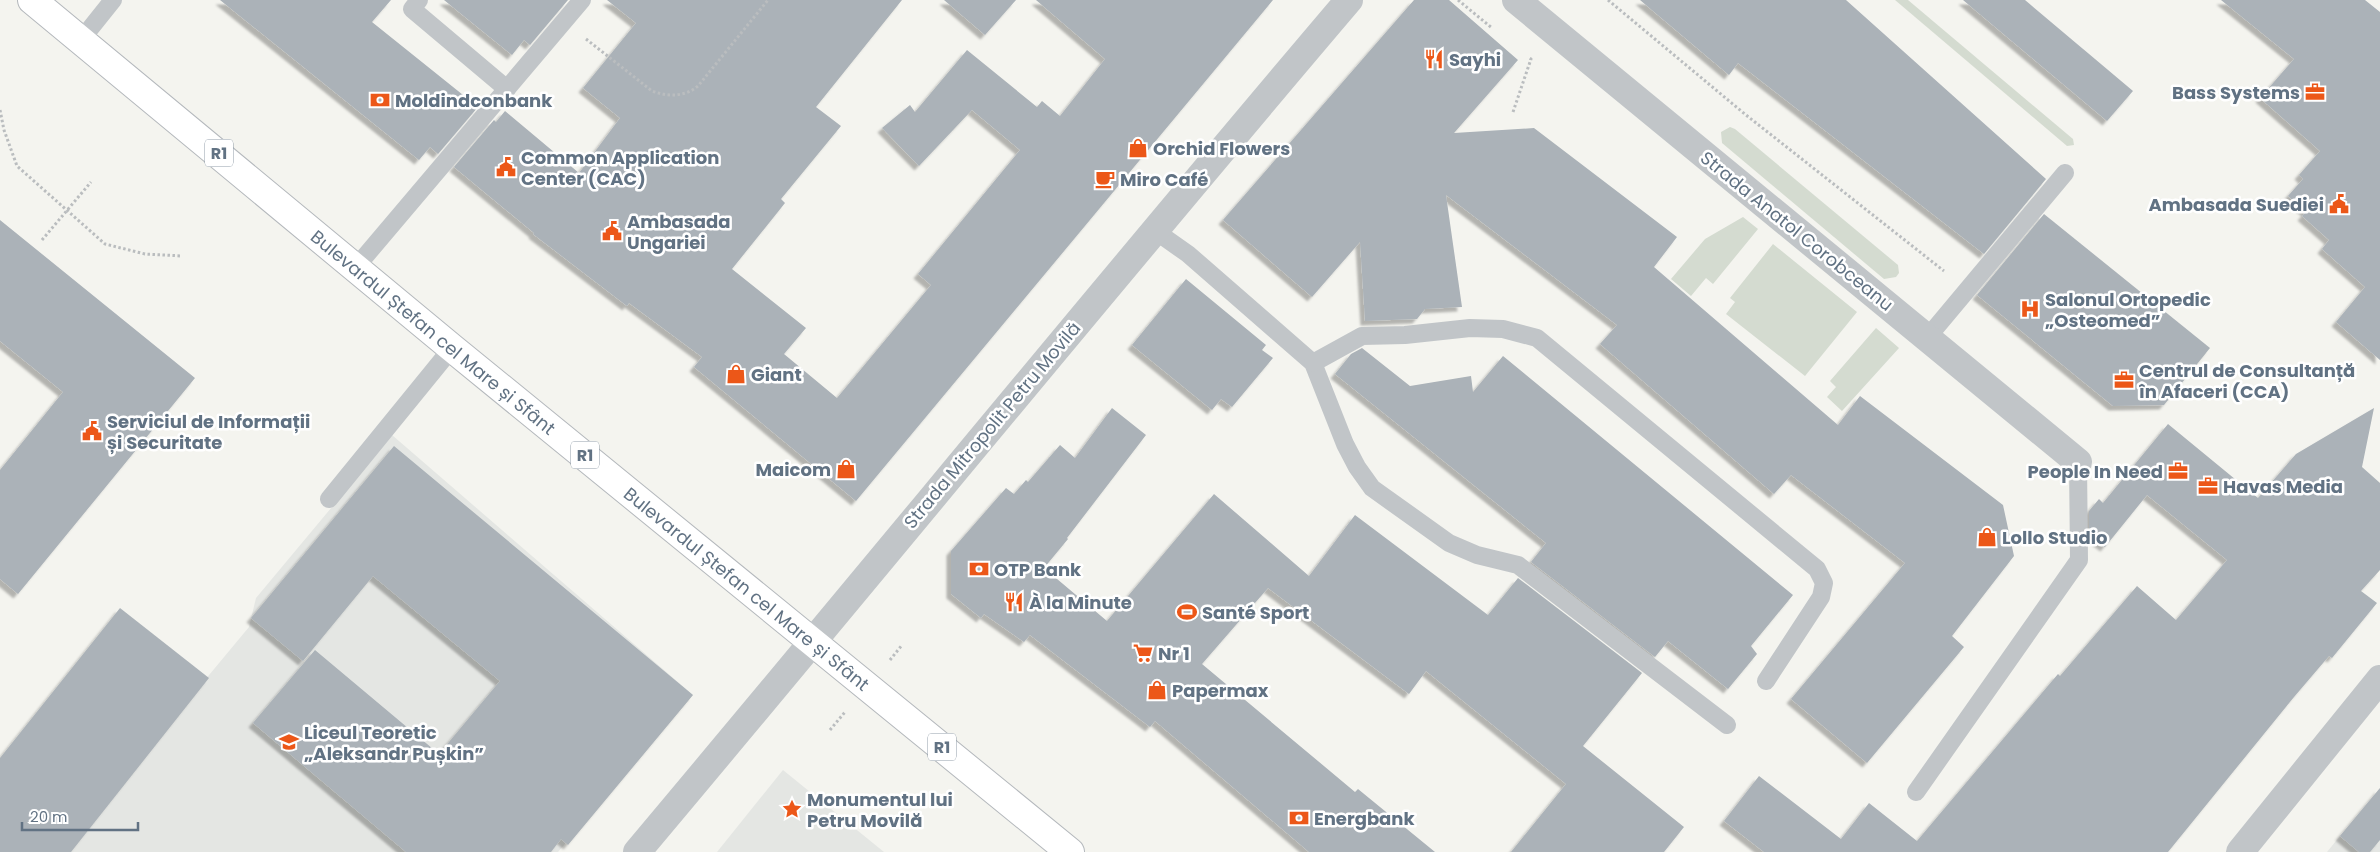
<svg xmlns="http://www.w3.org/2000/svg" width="2380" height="852" font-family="Poppins,sans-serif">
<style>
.built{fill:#e4e6e3}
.green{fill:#d4dbd0}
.building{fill:#abb2b8;filter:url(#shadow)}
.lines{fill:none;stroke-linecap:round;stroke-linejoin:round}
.primary-casing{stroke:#b4b8bc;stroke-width:30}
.path{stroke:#babdbf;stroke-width:3;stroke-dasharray:2.5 2.5;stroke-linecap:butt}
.service{stroke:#c1c5c8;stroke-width:18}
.minor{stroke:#c1c5c8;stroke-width:28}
.primary{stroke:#fff;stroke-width:28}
.labels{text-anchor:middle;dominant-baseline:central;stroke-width:5;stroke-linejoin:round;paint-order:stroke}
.shield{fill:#fff;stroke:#909ca8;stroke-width:1}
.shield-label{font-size:16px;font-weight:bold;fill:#617283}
.poi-label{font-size:18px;font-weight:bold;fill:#617283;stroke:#fff;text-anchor:start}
.street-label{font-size:18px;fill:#617283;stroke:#fff}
</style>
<defs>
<filter id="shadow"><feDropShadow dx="-4.5" dy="4.5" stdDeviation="1" flood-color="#0004"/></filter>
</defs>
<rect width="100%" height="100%" fill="#f4f4ef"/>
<g class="built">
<path d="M392,435L693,695L558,852H62L249,627L256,598Z"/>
<path d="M783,770L884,852H717Z"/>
<path d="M2380,788V852H2327L2340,836Z"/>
</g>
<g class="green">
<path d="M1895,0H1908L2073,139L2074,145L2067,146Z"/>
<path d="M1730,127L1735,129L1898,265L1899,273L1896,277L1884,279L1722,143L1721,132Z"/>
<path d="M1743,217L1758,229L1713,284L1706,278L1691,296L1671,279L1705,239Z"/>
<path d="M1773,244L1857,312L1805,376L1726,314L1735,302L1730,298Z"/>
<path d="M1876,328L1899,348L1842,411L1827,397L1836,387L1830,381Z"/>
</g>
<g class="building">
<path d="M220,0H391L372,22L478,107L438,154L430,147L419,160Z"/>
<path d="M444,0H568L530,45L524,40L512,55Z"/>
<path d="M607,0H902L816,107L841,126L781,199L785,203L732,269L806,328L784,354L837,398L931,285L918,274L1020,150L972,110L919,166L882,128L910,105L915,112L967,50L1037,107L1042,101L1060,116L1105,59L1036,0H1273L856,501L694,367L702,357L629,303L627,306L533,234L534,233L454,167L494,120L496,122L505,111L579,173L620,118L583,88L636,23Z"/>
<path d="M944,0H1016L985,35Z"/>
<path d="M1414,0H1449L1518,60L1454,133L1534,128L1677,237L1654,267L1838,425L1860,396L2003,505L2014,556L1952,636L1964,647L1867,763L1791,699L1905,563L1791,475L1774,494L1600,344L1617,325L1446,195L1462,307L1425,309L1417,319L1365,321L1360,242L1312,297L1223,220Z"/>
<path d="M1640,0H1846L2046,179L1984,254L1738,63L1729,75Z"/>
<path d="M1963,0H2025L2133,91L2107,121Z"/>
<path d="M2221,0H2365L2380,12V360L2336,322L2365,287L2322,249L2329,240L2302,216L2306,212L2288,196L2303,179L2299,175L2320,151L2260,98L2294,59Z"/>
<path d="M2044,214L2210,348L2164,405L2113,406L1977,295Z"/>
<path d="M0,220L195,378L18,594L0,579V470L63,392L0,341Z"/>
<path d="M1186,279L1266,345L1262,350L1273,358L1232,407L1221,399L1212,410L1132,345Z"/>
<path d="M1362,348L1410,386L1471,376L1473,392L1503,356L1793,595L1751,646L1757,654L1728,689L1668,641L1655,657L1531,562L1546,543L1335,374L1351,354Z"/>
<path d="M1112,408L1146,435L1067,538L1068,539L1044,568L1107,621L1214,494L1309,576L1355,515L1488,615L1518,578L1642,673L1583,746L1684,827L1664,852H1511L1566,784L1426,671L1409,694L1268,588L1202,664L1355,792L1358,789L1435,852H1309L1155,721L1150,727L1030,635L1024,642L984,614L981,618L951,594V551L1006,488L1014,494L1026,480L1028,482L1060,445L1075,458Z"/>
<path d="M2374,408L2362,467L2380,483V570L2361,591L2377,603L2332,658L2329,656L2294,697L2168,852H1764L1724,821L1759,776L1841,839L1869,803L1917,841L2058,674L2060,676L2137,586L2176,620L2227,560L2147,495L2105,547L2089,535V511L2099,499L2103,503L2168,424L2258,498L2296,454Z"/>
<path d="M394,446L693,695L568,845L561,839L551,852H406L253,723L315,650L439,754L500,681L373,576L303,661L251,618Z"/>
<path d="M120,608L209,678L71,852H0V758Z"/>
<path d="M2380,788V840L2370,852H2359L2340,836Z"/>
</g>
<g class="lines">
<defs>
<g id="primary">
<path id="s1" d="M32,0L452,348L1070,852"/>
</g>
</defs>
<use href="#primary" class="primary-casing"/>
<g class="path">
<path d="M1458,0L1492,28"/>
<path d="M1608,0L1746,115L1944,271"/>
<path d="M586,39L652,91C668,97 685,97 698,86L768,0"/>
<path d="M0,110L4,130L17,166L105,244L145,254L182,256"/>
<path d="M1513,112L1531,59L1528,57"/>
<path d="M42,240L91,182"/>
<path d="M890,660L902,645"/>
<path d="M830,730L845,712"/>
</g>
<g class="service">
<path d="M419,0L412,9L507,89"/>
<path d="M81,40L113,0"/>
<path d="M1154,230L1188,254L1313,363L1345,444L1357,467L1372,488L1449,543L1477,555L1518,565L1727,725"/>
<path d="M356,267L582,0"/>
<path d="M1927,338L2065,173"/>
<path d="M1313,363L1362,336L1405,335L1470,328L1503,329L1537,338L1817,569L1824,583L1821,597L1766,681"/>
<path d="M329,499L452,348"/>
<path d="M1916,792L2079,560L2078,462"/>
</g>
<g class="minor">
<path d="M1516,0L2078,462"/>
<path d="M637,852C875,569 1109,282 1349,0"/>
<path d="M2240,852L2380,679"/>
</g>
<use href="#primary" class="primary"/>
</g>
<defs>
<symbol id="restaurant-bare" viewBox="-9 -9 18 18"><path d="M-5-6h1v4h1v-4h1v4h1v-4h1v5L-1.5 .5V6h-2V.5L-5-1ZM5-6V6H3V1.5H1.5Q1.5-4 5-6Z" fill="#ec5718" stroke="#fff" stroke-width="2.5" paint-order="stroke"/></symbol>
<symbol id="office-bare" viewBox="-9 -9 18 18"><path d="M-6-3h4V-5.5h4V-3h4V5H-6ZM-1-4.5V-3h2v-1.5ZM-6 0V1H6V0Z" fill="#ec5718" stroke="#fff" stroke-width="2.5" paint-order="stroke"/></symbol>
<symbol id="bank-bare" viewBox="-9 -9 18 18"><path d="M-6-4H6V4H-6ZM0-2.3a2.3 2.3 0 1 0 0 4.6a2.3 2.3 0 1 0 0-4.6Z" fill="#ec5718" stroke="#fff" stroke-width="2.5" paint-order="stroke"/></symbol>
<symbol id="shop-bare" viewBox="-9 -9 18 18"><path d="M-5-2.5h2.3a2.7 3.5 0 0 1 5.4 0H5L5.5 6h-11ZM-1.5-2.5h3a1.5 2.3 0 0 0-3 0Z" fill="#ec5718" stroke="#fff" stroke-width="2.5" paint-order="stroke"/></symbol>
<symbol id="civic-bare" viewBox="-9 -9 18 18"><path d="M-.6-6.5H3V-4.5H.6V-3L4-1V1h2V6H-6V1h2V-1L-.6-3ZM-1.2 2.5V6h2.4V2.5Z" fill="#ec5718" stroke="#fff" stroke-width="2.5" paint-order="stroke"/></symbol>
<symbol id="cafe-bare" viewBox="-9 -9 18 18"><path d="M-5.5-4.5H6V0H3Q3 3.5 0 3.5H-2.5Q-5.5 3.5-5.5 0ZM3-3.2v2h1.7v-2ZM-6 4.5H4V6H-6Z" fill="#ec5718" stroke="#fff" stroke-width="2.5" paint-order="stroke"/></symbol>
<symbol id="hospital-bare" viewBox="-9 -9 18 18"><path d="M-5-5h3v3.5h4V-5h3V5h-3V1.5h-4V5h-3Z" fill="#ec5718" stroke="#fff" stroke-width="2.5" paint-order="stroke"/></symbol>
<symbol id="stadium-bare" viewBox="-9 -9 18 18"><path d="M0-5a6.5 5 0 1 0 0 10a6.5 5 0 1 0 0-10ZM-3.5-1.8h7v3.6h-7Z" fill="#ec5718" stroke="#fff" stroke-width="2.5" paint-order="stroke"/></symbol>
<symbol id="supermarket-bare" viewBox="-9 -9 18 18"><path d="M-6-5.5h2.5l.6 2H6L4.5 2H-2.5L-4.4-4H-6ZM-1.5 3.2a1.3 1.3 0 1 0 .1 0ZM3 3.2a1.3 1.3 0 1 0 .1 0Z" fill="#ec5718" stroke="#fff" stroke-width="2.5" paint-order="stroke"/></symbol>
<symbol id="school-bare" viewBox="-9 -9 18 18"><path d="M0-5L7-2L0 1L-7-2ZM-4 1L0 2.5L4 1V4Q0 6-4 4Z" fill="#ec5718" stroke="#fff" stroke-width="2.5" paint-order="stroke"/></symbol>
<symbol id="sight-bare" viewBox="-9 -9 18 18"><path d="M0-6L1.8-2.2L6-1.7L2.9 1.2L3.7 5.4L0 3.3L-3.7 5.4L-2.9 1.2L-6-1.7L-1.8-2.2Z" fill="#ec5718" stroke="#fff" stroke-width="2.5" paint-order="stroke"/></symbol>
</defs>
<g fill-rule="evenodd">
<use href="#restaurant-bare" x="1420" y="45" width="28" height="28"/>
<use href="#office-bare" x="2301" y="78" width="28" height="28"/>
<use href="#bank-bare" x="366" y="86" width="28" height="28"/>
<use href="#shop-bare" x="1124" y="134" width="28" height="28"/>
<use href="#civic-bare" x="492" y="153" width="28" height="28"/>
<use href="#cafe-bare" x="1091" y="165" width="28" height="28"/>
<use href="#civic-bare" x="2325" y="190" width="28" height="28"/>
<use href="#civic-bare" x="598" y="217" width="28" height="28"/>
<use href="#hospital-bare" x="2016" y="295" width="28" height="28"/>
<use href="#shop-bare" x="722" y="360" width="28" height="28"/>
<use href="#office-bare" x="2110" y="366" width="28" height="28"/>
<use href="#civic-bare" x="78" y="417" width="28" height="28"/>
<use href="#shop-bare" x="832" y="455" width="28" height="28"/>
<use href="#office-bare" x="2164" y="457" width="28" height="28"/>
<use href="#office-bare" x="2194" y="472" width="28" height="28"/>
<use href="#shop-bare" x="1973" y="523" width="28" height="28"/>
<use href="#bank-bare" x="965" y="555" width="28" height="28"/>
<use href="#restaurant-bare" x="1000" y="588" width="28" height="28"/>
<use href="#stadium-bare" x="1173" y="598" width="28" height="28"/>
<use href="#supermarket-bare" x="1129" y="639" width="28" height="28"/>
<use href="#shop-bare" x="1143" y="676" width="28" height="28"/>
<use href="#school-bare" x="275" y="728" width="28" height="28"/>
<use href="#sight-bare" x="778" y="795" width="28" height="28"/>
<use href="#bank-bare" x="1285" y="804" width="28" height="28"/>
</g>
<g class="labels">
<g class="shield">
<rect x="205" y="139.5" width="28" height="27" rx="4"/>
<rect x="571" y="441.5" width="28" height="27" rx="4"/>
<rect x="928" y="733.5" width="28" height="27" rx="4"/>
</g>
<g class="shield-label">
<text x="219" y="153">R1</text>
<text x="585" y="455">R1</text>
<text x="942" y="747">R1</text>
</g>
<g class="poi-label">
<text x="1449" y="59">Sayhi</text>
<text x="2300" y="92" text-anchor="end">Bass Systems</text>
<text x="395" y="100">Moldindconbank</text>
<text x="1153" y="148">Orchid Flowers</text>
<text x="521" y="157">Common Application<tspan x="521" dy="21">Center (CAC)</tspan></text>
<text x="1120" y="179">Miro Café</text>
<text x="2324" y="204" text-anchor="end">Ambasada Suediei</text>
<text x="627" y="221">Ambasada<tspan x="627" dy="21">Ungariei</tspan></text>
<text x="2045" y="299">Salonul Ortopedic<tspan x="2045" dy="21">„Osteomed”</tspan></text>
<text x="2139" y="370">Centrul de Consultanță<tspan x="2139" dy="21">în Afaceri (CCA)</tspan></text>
<text x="751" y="374">Giant</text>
<text x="107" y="421">Serviciul de Informații<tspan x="107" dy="21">și Securitate</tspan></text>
<text x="831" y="469" text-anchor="end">Maicom</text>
<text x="2163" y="471" text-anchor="end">People In Need</text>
<text x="2223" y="486">Havas Media</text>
<text x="2002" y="537">Lollo Studio</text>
<text x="994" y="569">OTP Bank</text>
<text x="1029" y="602">À la Minute</text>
<text x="1202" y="612">Santé Sport</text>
<text x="1158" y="653">Nr 1</text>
<text x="1172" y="690">Papermax</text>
<text x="304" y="732">Liceul Teoretic<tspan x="304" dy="21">„Aleksandr Pușkin”</tspan></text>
<text x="807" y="799">Monumentul lui<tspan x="807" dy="21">Petru Movilă</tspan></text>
<text x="1314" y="818">Energbank</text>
</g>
<g class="street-label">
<text transform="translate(1797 231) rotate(39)">Strada Anatol Corobceanu</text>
<text stroke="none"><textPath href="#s1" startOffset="521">Bulevardul Ștefan cel Mare și Sfânt</textPath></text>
<text transform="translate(992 425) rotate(-50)">Strada Mitropolit Petru Movilă</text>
<text stroke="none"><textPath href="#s1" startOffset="926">Bulevardul Ștefan cel Mare și Sfânt</textPath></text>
</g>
</g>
<path d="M22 822v8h116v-8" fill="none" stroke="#617283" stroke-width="2.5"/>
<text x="30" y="822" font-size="15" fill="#617283" stroke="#ffffff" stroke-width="4" paint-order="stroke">20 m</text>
</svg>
